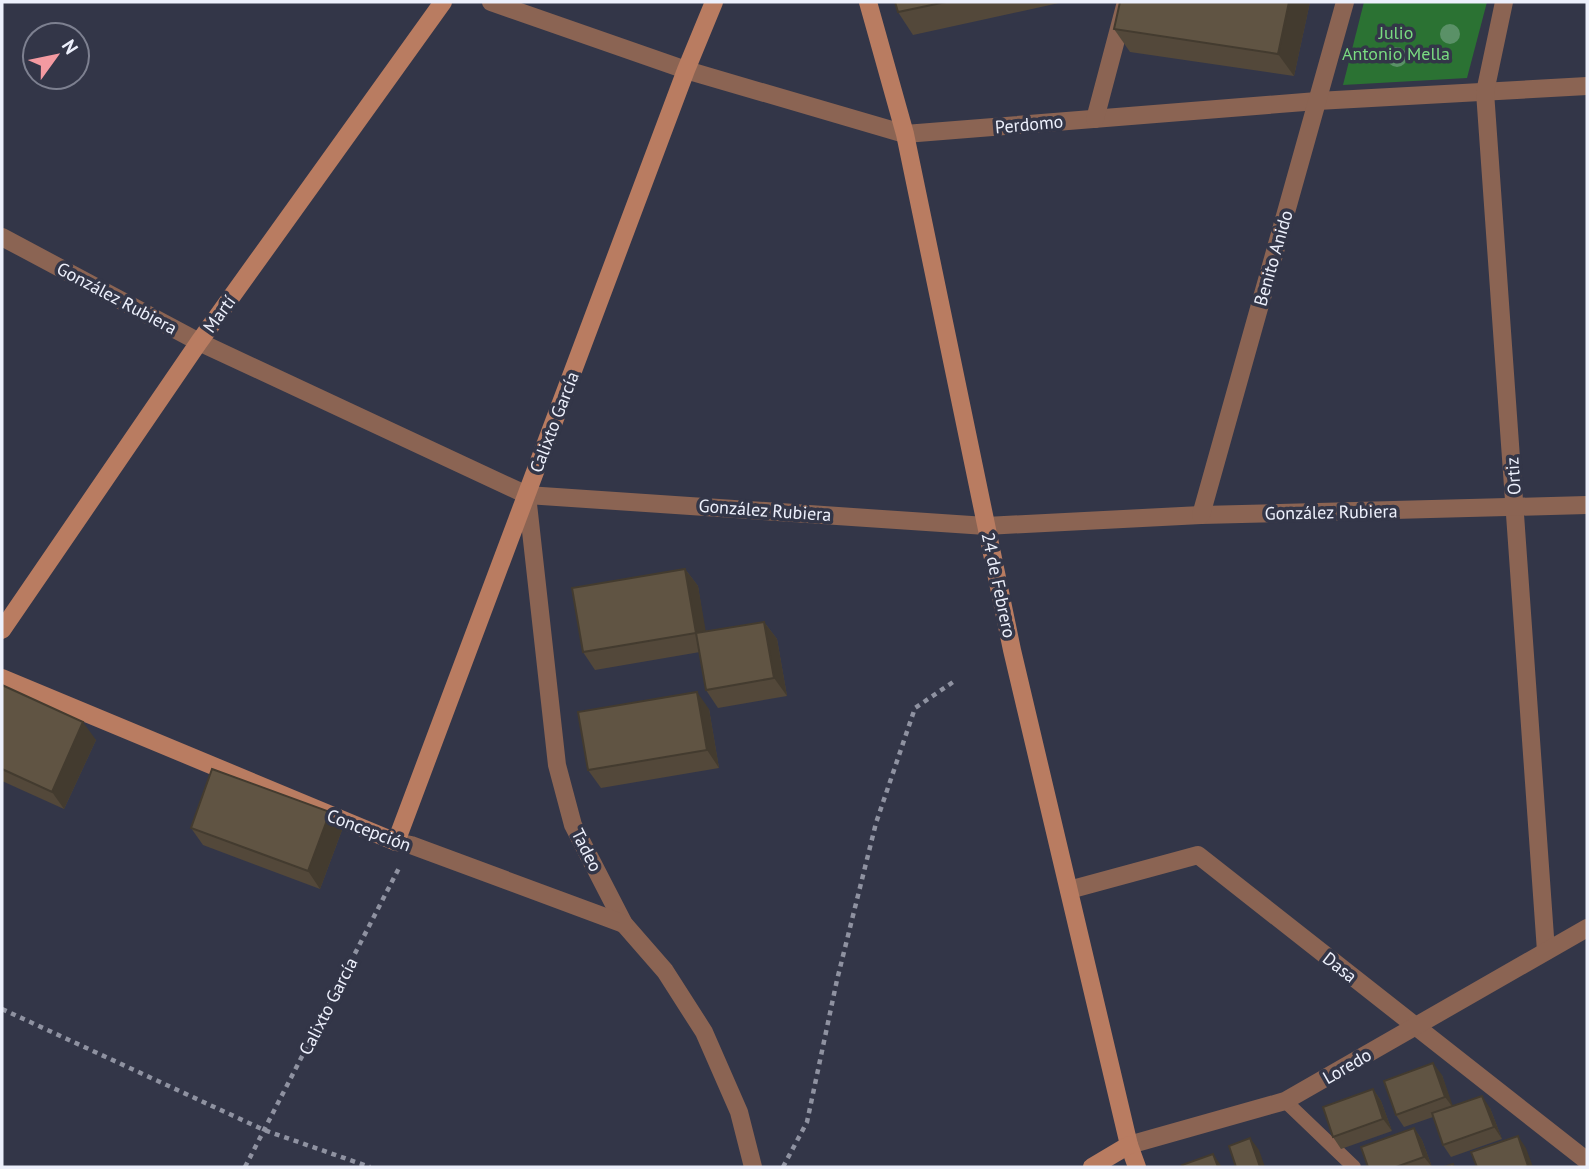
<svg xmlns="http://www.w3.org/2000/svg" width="1589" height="1169" font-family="'PT Sans',sans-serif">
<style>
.green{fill:#2b7233}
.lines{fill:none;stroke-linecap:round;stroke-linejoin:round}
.path{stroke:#8f92a1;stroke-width:4.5;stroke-dasharray:5 5;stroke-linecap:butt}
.lane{stroke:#8b6453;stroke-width:14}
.street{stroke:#8b6453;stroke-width:18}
.secondary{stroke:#b97c61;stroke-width:18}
.tree{fill:#5a9167}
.wall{fill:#53483a}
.shaded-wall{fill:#433b2f}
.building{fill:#605443;stroke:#433b2f;stroke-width:2}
.labels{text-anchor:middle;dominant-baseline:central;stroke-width:7;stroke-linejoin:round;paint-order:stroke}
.park-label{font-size:18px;fill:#7adc81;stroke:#333648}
.street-label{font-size:18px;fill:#edf0fc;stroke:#333648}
</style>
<rect width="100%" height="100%" fill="#333648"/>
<path class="green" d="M1364,2H1487L1467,78L1343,85Z"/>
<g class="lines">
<g class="path">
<path d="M2,1009L264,1130L370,1167"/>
<path d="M245,1167L400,866"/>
<path d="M783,1167L807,1122L837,980L876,823L915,708L956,680"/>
</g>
<path class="lane" d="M1285,1101L1354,1167"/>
<g class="street">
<path d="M491,2L686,70L905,134L1317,101L1587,86"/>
<path d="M1504,2L1485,92L1546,951"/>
<path d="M1095,119L1126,2"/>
<path d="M2,237L199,342L527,495L986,526L1201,515L1587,505"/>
<path d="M527,495L557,765L573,825L624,924L665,971L704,1032L739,1112L753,1167"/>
<path d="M1201,515L1345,2"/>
<path d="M396,842L411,845L624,924"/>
<path d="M1069,890L1198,855L1587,1161"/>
<path d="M1129,1145L1285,1101L1587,928"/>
</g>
<g class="secondary">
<path d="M868,2L905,134L1012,650L1129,1145L1137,1167"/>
<path d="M2,630L199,342L443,2"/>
<path d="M2,678L396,842L686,70L714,2"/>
<path d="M1092,1167L1129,1145"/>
</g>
</g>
<g class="tree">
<circle cx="1450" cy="34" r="10"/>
<circle cx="1397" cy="57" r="10"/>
</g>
<g class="wall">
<path d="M895,2H1059V3L913,35L898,12Z"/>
<path d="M1120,2H1310L1294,76L1130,52L1114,29Z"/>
<path d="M685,569L698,586L705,631L764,622L777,639L787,696L718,708L706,690L700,652L595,670L583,652Z"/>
<path d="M2,685L96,740L64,809L2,781Z"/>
<path d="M709,709L719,768L601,788L588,770Z"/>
<path d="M191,828L342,830L320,889L203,845Z"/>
<path d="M1442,1075L1452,1106L1490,1108L1502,1139L1451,1157L1443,1145L1433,1117L1404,1127L1396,1115Z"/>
<path d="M1373,1089L1381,1101L1392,1131L1341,1149L1333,1137Z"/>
<path d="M1414,1128L1422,1140L1432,1167H1368Z"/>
</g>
<g class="shaded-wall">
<path d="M1289,2H1310L1294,76L1278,54Z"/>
<path d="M685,569L698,586L709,650L696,633Z"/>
<path d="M764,622L777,639L787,696L774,678Z"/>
<path d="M697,692L709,709L719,768L707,750Z"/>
<path d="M83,722L96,740L64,809L52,792Z"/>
<path d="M330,812L342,830L320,889L308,871Z"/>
<path d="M1433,1063L1442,1075L1454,1109L1445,1097Z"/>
<path d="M1373,1089L1381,1101L1392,1131L1383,1119Z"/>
<path d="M1482,1096L1490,1108L1502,1139L1494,1127Z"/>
<path d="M1414,1128L1422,1140L1432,1167L1424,1157Z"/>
<path d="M1518,1136L1526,1148L1533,1167H1529Z"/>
<path d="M1250,1138L1259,1150L1265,1167H1260Z"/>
<path d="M1213,1154L1222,1167H1218Z"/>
</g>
<g class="building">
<path d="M895,2H946L898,12Z"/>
<path d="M1120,2H1289L1278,54L1114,29Z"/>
<path d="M685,569L696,633L583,652L572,588Z"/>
<path d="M764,622L774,678L706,690L696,633Z"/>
<path d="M2,685L83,722L52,792L2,769Z"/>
<path d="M697,692L707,750L588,770L578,712Z"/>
<path d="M212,769L330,812L308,871L191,828Z"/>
<path d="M1433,1063L1445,1097L1396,1115L1384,1081Z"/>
<path d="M1373,1089L1383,1119L1333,1137L1323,1107Z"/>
<path d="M1482,1096L1494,1127L1443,1145L1432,1113Z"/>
<path d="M1414,1128L1424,1157L1396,1167H1368L1361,1147Z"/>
<path d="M1518,1136L1528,1166L1526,1167H1477L1471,1152Z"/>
<path d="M1250,1138L1260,1167H1236L1229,1146Z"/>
<path d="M1213,1154L1218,1167H1183L1182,1165Z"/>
<path d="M1453,1164L1454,1167H1444Z"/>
</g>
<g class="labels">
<g class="park-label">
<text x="1396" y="32">Julio<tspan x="1396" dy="21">Antonio Mella</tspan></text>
</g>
<g class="street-label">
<text transform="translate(1029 124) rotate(-5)">Perdomo</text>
<text transform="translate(1273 258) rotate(-74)">Benito Anido</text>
<text transform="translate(117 298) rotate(28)">González Rubiera</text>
<text transform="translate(219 314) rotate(-54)">Martí</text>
<text transform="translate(554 422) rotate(-69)">Calixto García</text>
<text transform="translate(1513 476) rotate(-94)">Ortiz</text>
<text transform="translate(765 510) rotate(4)">González Rubiera</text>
<text transform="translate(1331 512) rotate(-1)">González Rubiera</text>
<text transform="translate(999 585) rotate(78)">24 de Febrero</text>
<text transform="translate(369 830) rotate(21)">Concepción</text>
<text transform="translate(587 850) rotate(63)">Tadeo</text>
<text transform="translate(1340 967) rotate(38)">Dasa</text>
<text transform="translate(328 1006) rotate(-63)">Calixto García</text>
<text transform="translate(1347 1066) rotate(-30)">Loredo</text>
</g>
</g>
<rect width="1589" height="1169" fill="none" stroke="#edf0fc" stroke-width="7"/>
<g transform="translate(56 56) rotate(57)"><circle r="33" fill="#333648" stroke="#7d8090" stroke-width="2"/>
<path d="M0-5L12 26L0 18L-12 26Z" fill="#f49aa1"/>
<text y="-10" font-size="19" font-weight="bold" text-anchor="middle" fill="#edf0fc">N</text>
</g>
</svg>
